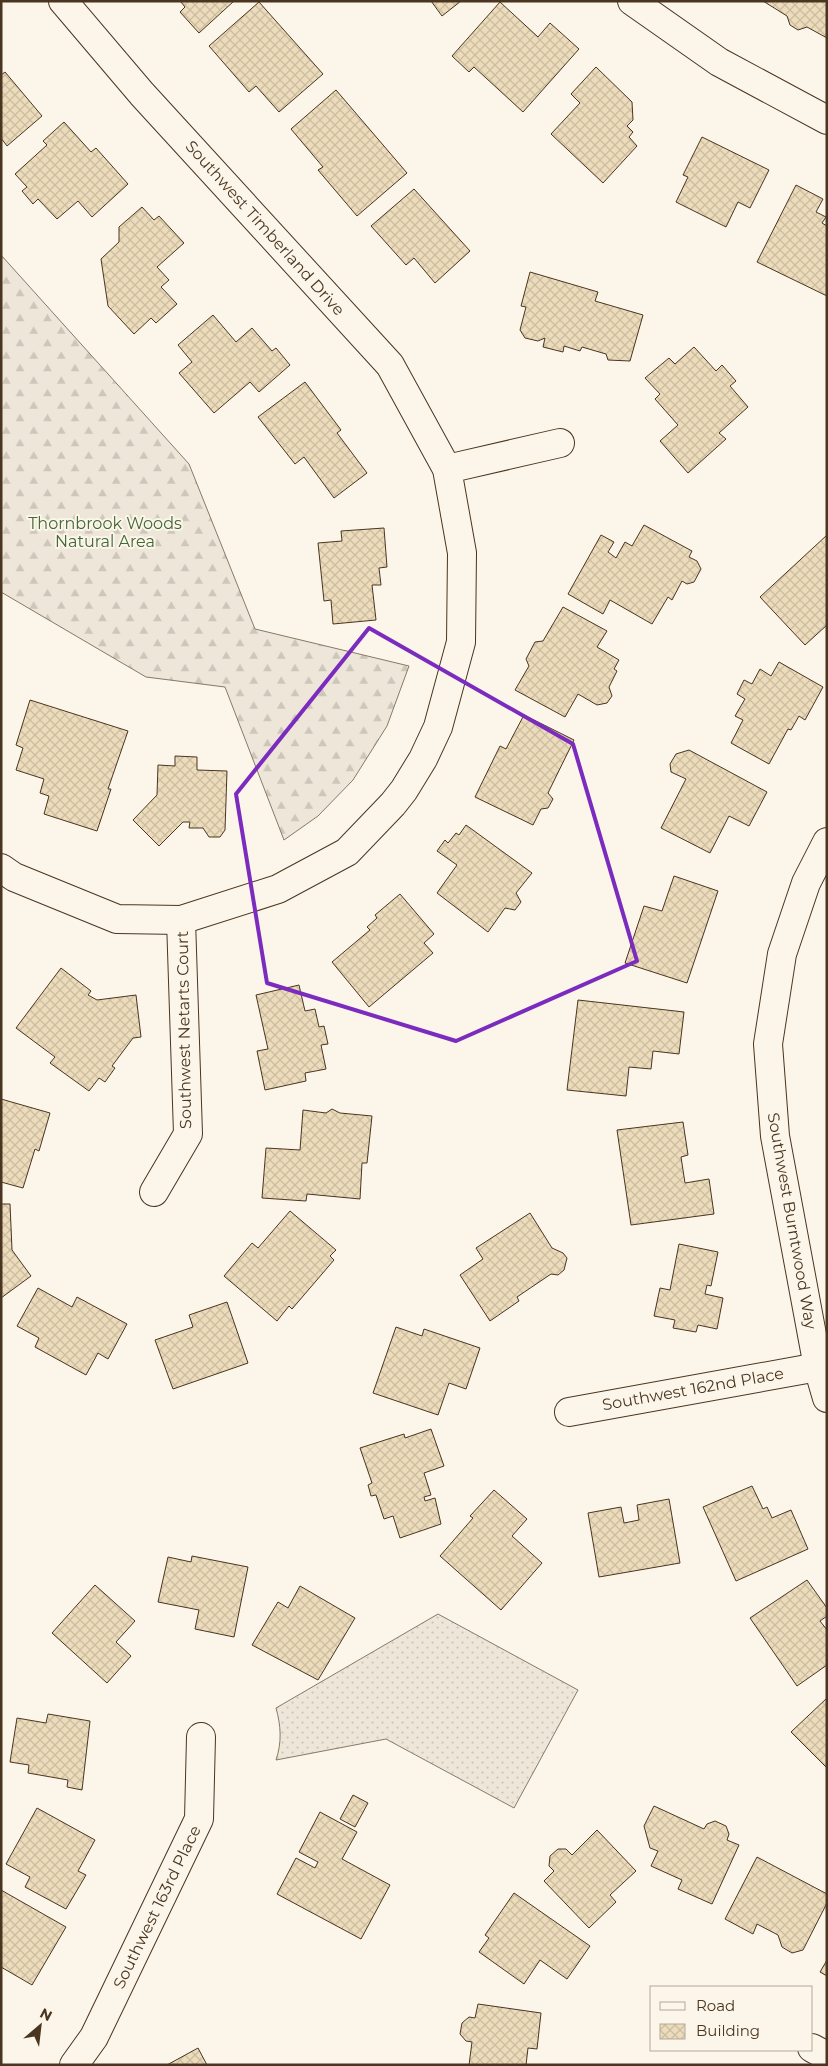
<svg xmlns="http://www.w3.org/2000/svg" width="828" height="2066" font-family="Montserrat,sans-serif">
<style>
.grass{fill:url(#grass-dots);stroke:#887966}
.forest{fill:url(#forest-firs);stroke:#887966}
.building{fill:url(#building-cross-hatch);stroke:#4a3520}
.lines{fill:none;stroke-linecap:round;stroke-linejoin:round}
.street-casing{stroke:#4a3520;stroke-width:30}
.street{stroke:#fbf6e9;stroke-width:28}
.marked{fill:none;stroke:#7b2cbf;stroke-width:4;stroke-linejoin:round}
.labels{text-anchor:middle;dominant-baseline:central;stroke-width:4;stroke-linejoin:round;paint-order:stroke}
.street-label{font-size:16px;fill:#4a3520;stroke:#fbf6e9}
.park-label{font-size:16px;fill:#436837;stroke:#fbf6e9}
</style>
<defs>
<pattern id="grass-dots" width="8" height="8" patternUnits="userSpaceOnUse" patternTransform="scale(1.25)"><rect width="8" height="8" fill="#ede6d9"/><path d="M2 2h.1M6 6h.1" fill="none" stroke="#cdc6ba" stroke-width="1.8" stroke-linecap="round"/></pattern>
<pattern id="forest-firs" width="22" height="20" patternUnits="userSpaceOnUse" patternTransform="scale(1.25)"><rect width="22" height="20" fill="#ede6d9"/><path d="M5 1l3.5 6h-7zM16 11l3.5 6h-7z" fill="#cdc6ba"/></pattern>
<pattern id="building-cross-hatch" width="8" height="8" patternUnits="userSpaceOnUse" patternTransform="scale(1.25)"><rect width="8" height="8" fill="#ecdcbc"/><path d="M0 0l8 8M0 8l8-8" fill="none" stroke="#ccbda1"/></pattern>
</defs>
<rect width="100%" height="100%" fill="#fbf6e9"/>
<path class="grass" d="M438,1614L578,1690L514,1808L386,1739L276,1760C282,1742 281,1726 276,1708Z"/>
<path class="forest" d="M1,255L189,464L255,629L409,666L387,726L353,780L318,816L284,840L225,687L146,677L1,592Z"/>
<g class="building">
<path d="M180,1H234L199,33L180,12L185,7Z"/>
<path d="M431,1H461L442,16Z"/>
<path d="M763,1H827V38L807,27L798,30L790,25L787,16Z"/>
<path d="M259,2L323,74L279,112L256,86L249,92L209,46Z"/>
<path d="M500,2L538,37L550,23L579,49L523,112L474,67L469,72L452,56Z"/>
<path d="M596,67L632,102L633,120L627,126L633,132L629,137L637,146L603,183L551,134L580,103L571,94Z"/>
<path d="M5,72L42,116L7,146L1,138V75Z"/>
<path d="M336,90L407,173L357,216L318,170L323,167L291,129Z"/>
<path d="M64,122L91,152L96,148L128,184L92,217L78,201L57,219L38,199L33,204L22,191L27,187L15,174L47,145L43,141Z"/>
<path d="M702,137L769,170L750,208L738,202L726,227L676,202L688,177L683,175Z"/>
<path d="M796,185L823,199L816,212L826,217L822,223L827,226V296L757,262Z"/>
<path d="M414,189L470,251L435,283L414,258L406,265L371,226Z"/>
<path d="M142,207L154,220L159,216L184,243L157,267L169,280L161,287L177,304L156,323L151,318L134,334L108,306L101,259L119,242V227Z"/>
<path d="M530,272L598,292L595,301L643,315L630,361L608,360L606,354L582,347L580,351L564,346L563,352L543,347L545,338L538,341L525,338L520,330L526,307L521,306Z"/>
<path d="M213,315L236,342L252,328L272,351L276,348L290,365L259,392L250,382L214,413L179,373L192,362L178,345Z"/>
<path d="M694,347L716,371L722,365L736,381L730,386L748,407L719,433L726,439L688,473L660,441L678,425L655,399L660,394L645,378L669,358L675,364Z"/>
<path d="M305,382L341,430L337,433L367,473L334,498L304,457L295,464L258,417Z"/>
<path d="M644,525L692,551L689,557L697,561L701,569L694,582L687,584L682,581L672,600L668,597L652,624L610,600L603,614L568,594L601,535L614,542L608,552L616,558L625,542L632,546Z"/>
<path d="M384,528L387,567L379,568L381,585H372L376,620L333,624L331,600L324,601L318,543L342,541L341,531Z"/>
<path d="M827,535V625L805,645L760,597Z"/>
<path d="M563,607L607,631L597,647L619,660L614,669L617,671L609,687L612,696L607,703L597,705L578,694L565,717L515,690L529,666L526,659L535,642L543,641Z"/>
<path d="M779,662L823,687L805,720L799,716L791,730L788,729L769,764L731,743L743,720L735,716L745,699L737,694L744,680L752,684L760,669L771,676Z"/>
<path d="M30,700L128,731L108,789H111L97,831L44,814L49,796L40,793L44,779L16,770L23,748L16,745Z"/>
<path d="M524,715L574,740L548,793L553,799L548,808L541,809L533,825L475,797L500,746L506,749Z"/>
<path d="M689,750L767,792L749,826L729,816L710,853L661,828L686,779L671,772L670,764L676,754Z"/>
<path d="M175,756L197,757V770L227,771L225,830L220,837H209L203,828H189L190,822H183L159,846L133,820L157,795L158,765L175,766Z"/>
<path d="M466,825L532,873L516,893L521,902L515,910L505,908L488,932L437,893L457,865L437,851L445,840L448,843L456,833L459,835Z"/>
<path d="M674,876L718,891L687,983L625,963L644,906L662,911Z"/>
<path d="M400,894L434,934L424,943L433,953L369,1007L332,962L370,930L367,927L377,918L375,915Z"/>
<path d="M61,968L91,991L88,995L97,1000L136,995L141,1037L133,1038L112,1066L115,1068L105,1082L99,1078L89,1091L50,1063L55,1057L16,1028Z"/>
<path d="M299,985L305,1011L315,1009L319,1027L324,1026L328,1044L321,1045L326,1069L305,1073L306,1081L265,1090L257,1051L268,1049L256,995Z"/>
<path d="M578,1000L684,1012L679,1054L653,1051L651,1069L629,1067L626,1096L567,1090Z"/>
<path d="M1,1099L50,1113L39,1151L35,1149L23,1188L1,1182Z"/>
<path d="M332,1109L340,1113L372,1116L367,1163H362L360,1199L307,1194L306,1201L262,1198L266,1148L300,1150L303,1110L326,1113Z"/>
<path d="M683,1122L688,1155L681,1157L685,1183L709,1179L714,1214L631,1225L617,1130Z"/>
<path d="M1,1204H10L12,1250L31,1276L1,1298Z"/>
<path d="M290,1211L336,1250L330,1256L334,1260L292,1309L289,1306L277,1321L224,1276L252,1243L258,1248Z"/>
<path d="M530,1213L552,1248L563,1253L567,1258L564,1270L558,1275L551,1274L517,1297L519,1301L490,1321L460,1275L483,1259L476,1248Z"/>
<path d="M679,1244L718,1252L711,1286L707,1285L705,1294L723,1298L717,1329L698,1325L696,1332L673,1328L675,1320L654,1316L660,1288L670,1290Z"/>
<path d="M38,1288L72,1307L77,1297L127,1324L108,1359L98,1353L86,1375L35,1347L39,1338L17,1326Z"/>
<path d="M227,1302L248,1363L173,1389L155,1340L193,1327L189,1315Z"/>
<path d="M396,1327L422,1336L424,1329L480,1348L466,1389L449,1383L438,1415L373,1393Z"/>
<path d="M431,1429L444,1466L424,1473L431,1495L424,1497L425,1501L435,1498L441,1524L400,1538L393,1516L384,1519L376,1495L371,1496L368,1485L372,1483L360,1448L404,1434L405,1438Z"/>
<path d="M752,1486L763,1509L767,1507L772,1518L791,1510L808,1549L736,1581L703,1507Z"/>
<path d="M494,1490L527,1519L512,1536L542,1563L501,1610L440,1556L473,1518L470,1516Z"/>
<path d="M669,1499L680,1563L599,1577L588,1513L621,1507L624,1523L639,1520L637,1505Z"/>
<path d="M192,1556L248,1567L234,1637L195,1629L199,1610L158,1602L168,1557L191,1562Z"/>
<path d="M807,1580L827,1608V1616L820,1621L827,1630V1665L797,1686L750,1618Z"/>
<path d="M95,1585L135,1621L116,1642L131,1656L107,1683L52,1633Z"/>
<path d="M300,1586L355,1618L318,1680L252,1645L278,1602L288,1608Z"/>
<path d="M827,1698V1768L791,1732Z"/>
<path d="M48,1714L90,1721L82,1790L67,1787L68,1780L28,1773L29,1765L10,1762L17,1718L46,1723Z"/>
<path d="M353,1795L368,1803L355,1827L340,1819Z"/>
<path d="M654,1806L704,1829L707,1824L715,1821L726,1826L729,1834L727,1840L739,1845L712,1904L678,1889L682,1880L651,1866L658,1851L650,1848L644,1826Z"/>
<path d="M37,1808L95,1840L78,1871L86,1875L66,1909L25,1887L30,1877L6,1864Z"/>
<path d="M320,1812L357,1832L342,1859L390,1885L361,1939L277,1894L296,1858L315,1868L318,1862L299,1852Z"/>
<path d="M597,1830L636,1871L610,1895L616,1902L589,1928L544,1881L554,1871L549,1866L550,1856L558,1849H566L572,1855Z"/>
<path d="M757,1857L827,1894V1903L803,1950L792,1953L782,1947L778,1935L757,1924L753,1934L725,1919Z"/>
<path d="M1,1890L66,1927L32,1985L1,1967Z"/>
<path d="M514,1893L590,1946L567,1979L540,1960L524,1984L479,1952L489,1938L485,1935Z"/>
<path d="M827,1960V1976L820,1972Z"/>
<path d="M478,2004L541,2013L537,2049L528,2048L526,2065H469L472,2042L466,2041L460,2034L462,2023L469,2017L475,2018Z"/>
<path d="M198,2048L207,2065H167Z"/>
</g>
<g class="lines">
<defs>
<g id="street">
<path d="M632,1L719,62L827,120"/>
<path d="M447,469L560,443"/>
<path d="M827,842L806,883L782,954L768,1044L775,1136L818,1367L827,1398"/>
<path d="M1,868L14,877L117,919L181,920L278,889L347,852L393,804L404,790L423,759L438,727L461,642L462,553L447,469L390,365L142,94L63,1"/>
<path d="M154,1192L188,1134L181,920"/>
<path d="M569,1412L818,1367"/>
<path d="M812,2048L827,2056"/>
<path d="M74,2065L94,2037L199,1819L201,1737"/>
</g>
</defs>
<use href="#street" class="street-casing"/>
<use href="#street" class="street"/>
</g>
<path class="marked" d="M369,628L573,744L637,961L456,1041L267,983L236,794Z"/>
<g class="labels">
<g class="street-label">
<text transform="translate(265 228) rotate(48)">Southwest Timberland Drive</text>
<text transform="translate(184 1030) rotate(-91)">Southwest Netarts Court</text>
<text transform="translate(792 1221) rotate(80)">Southwest Burntwood Way</text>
<text transform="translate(693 1389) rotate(-10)">Southwest 162nd Place</text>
<text transform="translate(157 1907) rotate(-64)">Southwest 163rd Place</text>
</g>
<g class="park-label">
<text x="105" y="523">Thornbrook Woods<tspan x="105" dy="18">Natural Area</tspan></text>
</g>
</g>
<rect width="828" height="2066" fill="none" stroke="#4a3520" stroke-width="5"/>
<rect x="650" y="1986" width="162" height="65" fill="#fbf6e9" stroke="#b4a999"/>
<rect x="660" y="2002" width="25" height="8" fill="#fbf6e9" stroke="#b4a999"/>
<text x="696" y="2011" font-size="15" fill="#4a3520">Road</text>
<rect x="660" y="2024" width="25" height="15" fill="url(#building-cross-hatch)" stroke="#b4a999"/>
<text x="696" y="2036" font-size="15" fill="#4a3520">Building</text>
<g transform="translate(40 2026) rotate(28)" stroke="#fbf6e9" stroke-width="4" paint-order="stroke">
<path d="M0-4L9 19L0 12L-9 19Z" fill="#4a3520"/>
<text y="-8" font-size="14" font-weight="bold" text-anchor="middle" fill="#4a3520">N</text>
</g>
</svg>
